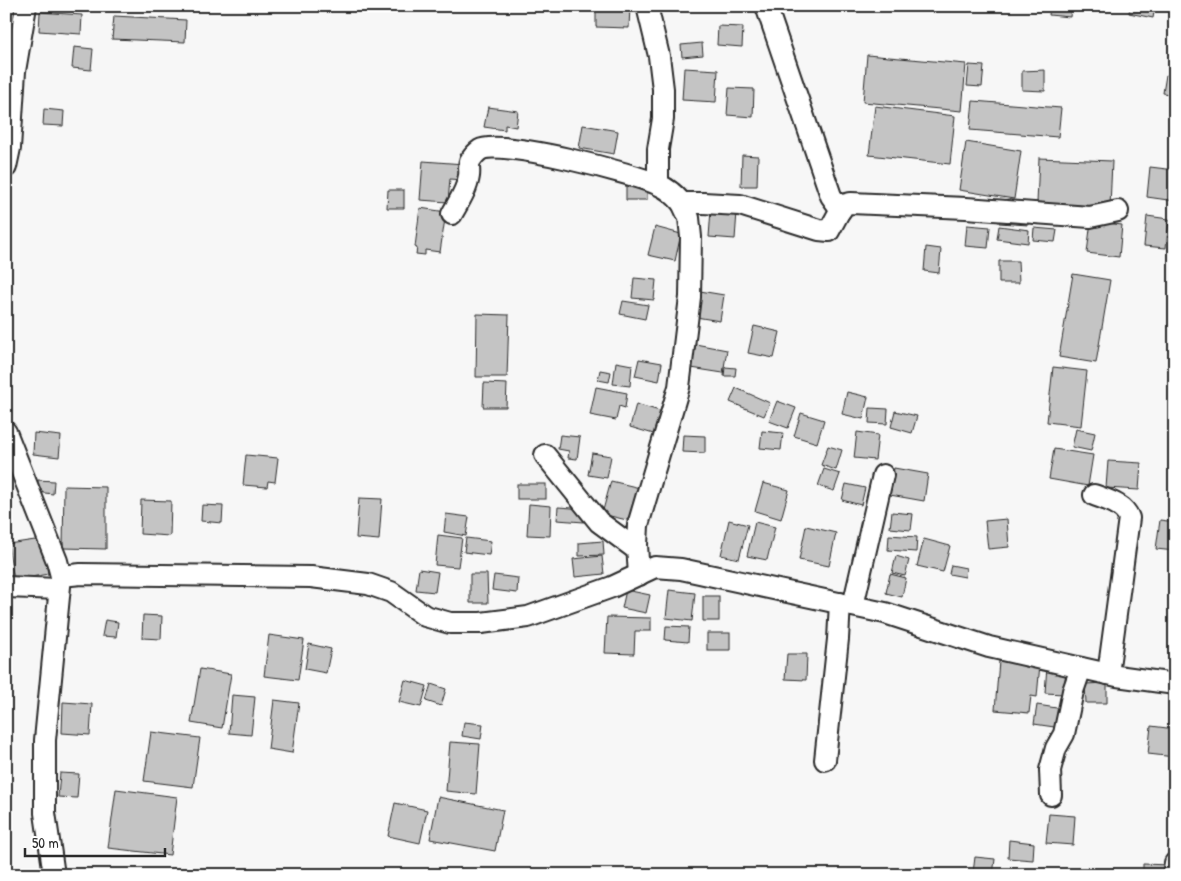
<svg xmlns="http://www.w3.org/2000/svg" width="1181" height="881" font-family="'Patrick Hand',sans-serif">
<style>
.building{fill:#c4c4c4;stroke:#2b2b2b}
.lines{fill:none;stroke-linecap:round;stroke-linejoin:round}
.street-casing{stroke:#2b2b2b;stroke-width:24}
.street{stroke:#fff;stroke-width:20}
</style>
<rect width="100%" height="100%" fill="#f7f7f7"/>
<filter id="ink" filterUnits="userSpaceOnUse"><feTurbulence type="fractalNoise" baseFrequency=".02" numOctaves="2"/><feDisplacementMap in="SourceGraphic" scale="10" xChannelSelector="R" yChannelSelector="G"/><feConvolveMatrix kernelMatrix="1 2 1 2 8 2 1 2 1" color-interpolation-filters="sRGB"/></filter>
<g filter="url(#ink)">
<g class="building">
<path d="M596,6H630L629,28L596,27Z"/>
<path d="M1050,6H1071L1070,17L1049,15Z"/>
<path d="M1130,6H1155L1153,18L1129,13Z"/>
<path d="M40,12L82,15L81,34L39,31Z"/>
<path d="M114,16L186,20L185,42L112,39Z"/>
<path d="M718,26L743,27L742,47L717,45Z"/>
<path d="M702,43L703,55L682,57L681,45Z"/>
<path d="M74,47L93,49L91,70L72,68Z"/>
<path d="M867,55L966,64L962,111L863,102Z"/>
<path d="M969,65L984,66L982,87L967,86Z"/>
<path d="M684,68L718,70L716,102L682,100Z"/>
<path d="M1045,70V91L1022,90V71Z"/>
<path d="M1166,75L1175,77V95L1163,93Z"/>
<path d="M729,88L754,89L753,117L727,115Z"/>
<path d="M973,101L1061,108L1058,137L970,130Z"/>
<path d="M875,106L955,116L950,164L869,155Z"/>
<path d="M488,107L518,111L516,127L505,125V130L484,127Z"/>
<path d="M44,109L64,111L63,126L43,125Z"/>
<path d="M583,125L618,131L614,154L579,148Z"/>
<path d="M966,142L1021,151L1014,199L959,190Z"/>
<path d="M742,155L758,156L757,186H741Z"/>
<path d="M1039,158L1112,161L1110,207L1037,203Z"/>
<path d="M423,161L464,164L462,180L450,179L448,202L420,200Z"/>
<path d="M1150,167L1175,170V201L1147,197Z"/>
<path d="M626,182L647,183V200H626Z"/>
<path d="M388,190H404V208H387Z"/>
<path d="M420,208L446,212L440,252L425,250V255L416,254L417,248L415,247Z"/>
<path d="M711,210L737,212L735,239L709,237Z"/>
<path d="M1000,212L1029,215L1028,225L999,223Z"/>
<path d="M1147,216L1169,219L1166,248L1144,246Z"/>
<path d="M1091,221L1122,225L1119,257L1087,253Z"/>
<path d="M967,225L990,227L988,248L965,246Z"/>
<path d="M999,226L1029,230L1028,243L997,239Z"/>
<path d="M655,227L681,234L675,261L648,255Z"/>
<path d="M1034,228L1057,230L1055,242L1033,240Z"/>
<path d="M926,247L941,249L939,273L924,271Z"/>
<path d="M999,261H1018L1019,283H999Z"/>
<path d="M1073,274L1110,280L1096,363L1059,357Z"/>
<path d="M634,278L656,280L654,300L632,298Z"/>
<path d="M700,291L724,295L720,321L696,317Z"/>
<path d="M623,301L648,305L645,319L620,314Z"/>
<path d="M477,314L509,315L507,377H476Z"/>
<path d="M754,326L780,332L774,358L748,353Z"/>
<path d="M690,343L727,350L723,373L685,367Z"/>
<path d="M639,359L662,363L659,381L635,376Z"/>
<path d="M616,362L632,365L630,386L613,384Z"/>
<path d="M725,367L736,368L735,376H724Z"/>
<path d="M1053,367L1087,371L1081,426L1047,422Z"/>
<path d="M600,370L611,372L609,382L598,380Z"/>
<path d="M484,383L507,384L506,407H483Z"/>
<path d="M596,387L627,393L625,408L619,406L616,420L590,415Z"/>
<path d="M736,388L770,403L764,416L730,402Z"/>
<path d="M847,392L868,397L863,419L842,414Z"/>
<path d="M777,401L796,408L788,428L769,421Z"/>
<path d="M636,404L663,412L657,435L630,427Z"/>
<path d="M870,408L888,409L887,424L869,423Z"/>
<path d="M895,411L917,416L912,433L891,427Z"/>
<path d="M801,413L824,420L817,443L794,436Z"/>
<path d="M1076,429L1095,433L1091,451L1072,447Z"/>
<path d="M762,431L783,433L781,450L760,448Z"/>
<path d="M857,432L878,435L875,460L854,458Z"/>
<path d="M34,433L61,436L59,457L33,454Z"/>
<path d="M560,435L580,437L577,459L568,458L569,451L558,449Z"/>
<path d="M683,435L705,436V453L682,452Z"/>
<path d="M828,446L842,450L836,470L821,465Z"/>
<path d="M1054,449L1093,455L1088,486L1049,479Z"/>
<path d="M592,453L611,456L607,478L588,475Z"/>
<path d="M246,455L278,458L275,482L268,481L267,487L243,485Z"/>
<path d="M1108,461L1141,463L1139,490L1106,488Z"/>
<path d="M894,468L928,474L924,501L890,495Z"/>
<path d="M824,469L840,474L834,491L818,486Z"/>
<path d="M38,480L54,481L53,494L37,492Z"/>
<path d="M611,481L640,488L631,521L602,514Z"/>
<path d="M763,483L789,490L781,519L755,511Z"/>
<rect x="517" y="484" width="29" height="15"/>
<path d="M846,484L865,488L861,505L842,500Z"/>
<path d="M64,486L106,487V549L63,548Z"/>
<path d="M359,498L382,499L379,540L356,538Z"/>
<path d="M141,500L171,501L170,536L140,534Z"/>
<path d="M529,504L551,506L550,536L527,535Z"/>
<path d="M202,505L223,506L222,523L201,521Z"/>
<path d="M558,507L586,509L584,522L557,520Z"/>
<path d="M892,512L913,514L911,530L890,528Z"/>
<path d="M446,514L469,517L466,536L444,532Z"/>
<path d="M1007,519L1009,547L988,549L985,521Z"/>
<path d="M729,520L748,525L739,559L721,555Z"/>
<path d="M1160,520L1175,522V551L1156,549Z"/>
<path d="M755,522L775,527L767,560L747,556Z"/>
<path d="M806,526L836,533L829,566L799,560Z"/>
<path d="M438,535L462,538L458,567L435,565Z"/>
<path d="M889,535L917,537L916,552L888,550Z"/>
<path d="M466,538L491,541L489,555L464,552Z"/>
<path d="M42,539L48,574L14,580L8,544Z"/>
<path d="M924,539L950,546L943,572L917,566Z"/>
<path d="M603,541L604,555L579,556V543Z"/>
<path d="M602,556L604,574L575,577L573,559Z"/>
<path d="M896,556L909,560L905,576L892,573Z"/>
<path d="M951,565L966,568L965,577L949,574Z"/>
<path d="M419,569L438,572L435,592L416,590Z"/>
<path d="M470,574H487L488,603H470Z"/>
<path d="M890,574L906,578L902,597L886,593Z"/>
<path d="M494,575L518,578L517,593L492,590Z"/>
<path d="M626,590L650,595L646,613L622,608Z"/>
<path d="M669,590L695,593L692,621L666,618Z"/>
<rect x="703" y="596" width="16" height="25"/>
<path d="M143,615L162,616L161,639L142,638Z"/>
<path d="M607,617L651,618V631H635L634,654L605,653Z"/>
<path d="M105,620L118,622L116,637L102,636Z"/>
<path d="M666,626L689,627L688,642L665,640Z"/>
<rect x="707" y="633" width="23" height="17"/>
<path d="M269,635L304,640L298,680L264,676Z"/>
<path d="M309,644L331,649L326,673L305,669Z"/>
<path d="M787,654H807L806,680L785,679Z"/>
<path d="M999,661L1040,664L1037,697L1031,696L1029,713L995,710Z"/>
<path d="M1047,666L1066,668L1064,694L1045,693Z"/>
<path d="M200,669L231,674L222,728L191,723Z"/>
<path d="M405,680L427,686L421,707L399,702Z"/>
<path d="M1107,683V703H1086L1085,684Z"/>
<path d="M431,684L446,689L441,706L426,701Z"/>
<path d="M232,695L255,697L251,735L229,733Z"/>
<path d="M274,700L299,703L292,753L268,749Z"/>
<path d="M63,702L92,704L90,735L62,733Z"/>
<path d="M1037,705L1063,709L1061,728L1034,724Z"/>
<path d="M464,722L483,724L481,739L462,736Z"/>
<path d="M1151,726L1175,729V757L1148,754Z"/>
<path d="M151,732L200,738L193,787L144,781Z"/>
<path d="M450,742L480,744L476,794L446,791Z"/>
<path d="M60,773L79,774L77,798L58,797Z"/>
<path d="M116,789L177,797L170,855L108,848Z"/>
<path d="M438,797L503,810L495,851L430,839Z"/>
<path d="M395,803L427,810L420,843L388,836Z"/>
<path d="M1049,814L1075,816L1073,845L1046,843Z"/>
<path d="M1009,840L1034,843L1033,860L1008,858Z"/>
<path d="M975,857L995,859L993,875L973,873Z"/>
<path d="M1143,864L1169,865L1168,875H1143Z"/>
</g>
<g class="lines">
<defs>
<g id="street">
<path d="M647,6L659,56L663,89V119L658,149V184"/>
<path d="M766,6L831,196L841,210"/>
<path d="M6,167L10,148L15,71L26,6"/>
<path d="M452,214C458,203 467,190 469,176C470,171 468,166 470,161C472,158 477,152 480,150C499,138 636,174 659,185C669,189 675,195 682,203H703L740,205L819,230L829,231L843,205L851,203L966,208L1090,217L1118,211"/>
<path d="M6,432L57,561L61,576L81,574L311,577L368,584L391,592L425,616L450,623H481L528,617L612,587L655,567L681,569L885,613L989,647L1117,676L1175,684"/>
<path d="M545,455L599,522L637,550"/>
<path d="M1094,495C1107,500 1124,504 1129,518L1108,674"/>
<path d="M639,575L637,545L638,525L679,387L690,297L691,237L689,218L682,203"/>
<path d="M6,587L59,589"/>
<path d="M853,606L883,475"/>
<path d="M825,760L838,639L840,603"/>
<path d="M1051,795L1050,770L1056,748L1064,734L1073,691L1081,668"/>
<path d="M54,875L45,813V740L61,576"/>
<path d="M1173,875L1175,863"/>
</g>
</defs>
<use href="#street" class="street-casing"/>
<use href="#street" class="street"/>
</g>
</g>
<rect width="1181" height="881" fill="none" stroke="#fff" stroke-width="25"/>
<rect x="12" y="12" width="1156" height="856" fill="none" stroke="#2b2b2b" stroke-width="2" filter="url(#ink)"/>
<path d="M25 848v8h140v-8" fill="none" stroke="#2b2b2b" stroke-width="2.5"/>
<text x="32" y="848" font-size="15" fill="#2b2b2b" stroke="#ffffff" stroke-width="4" paint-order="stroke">50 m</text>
</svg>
